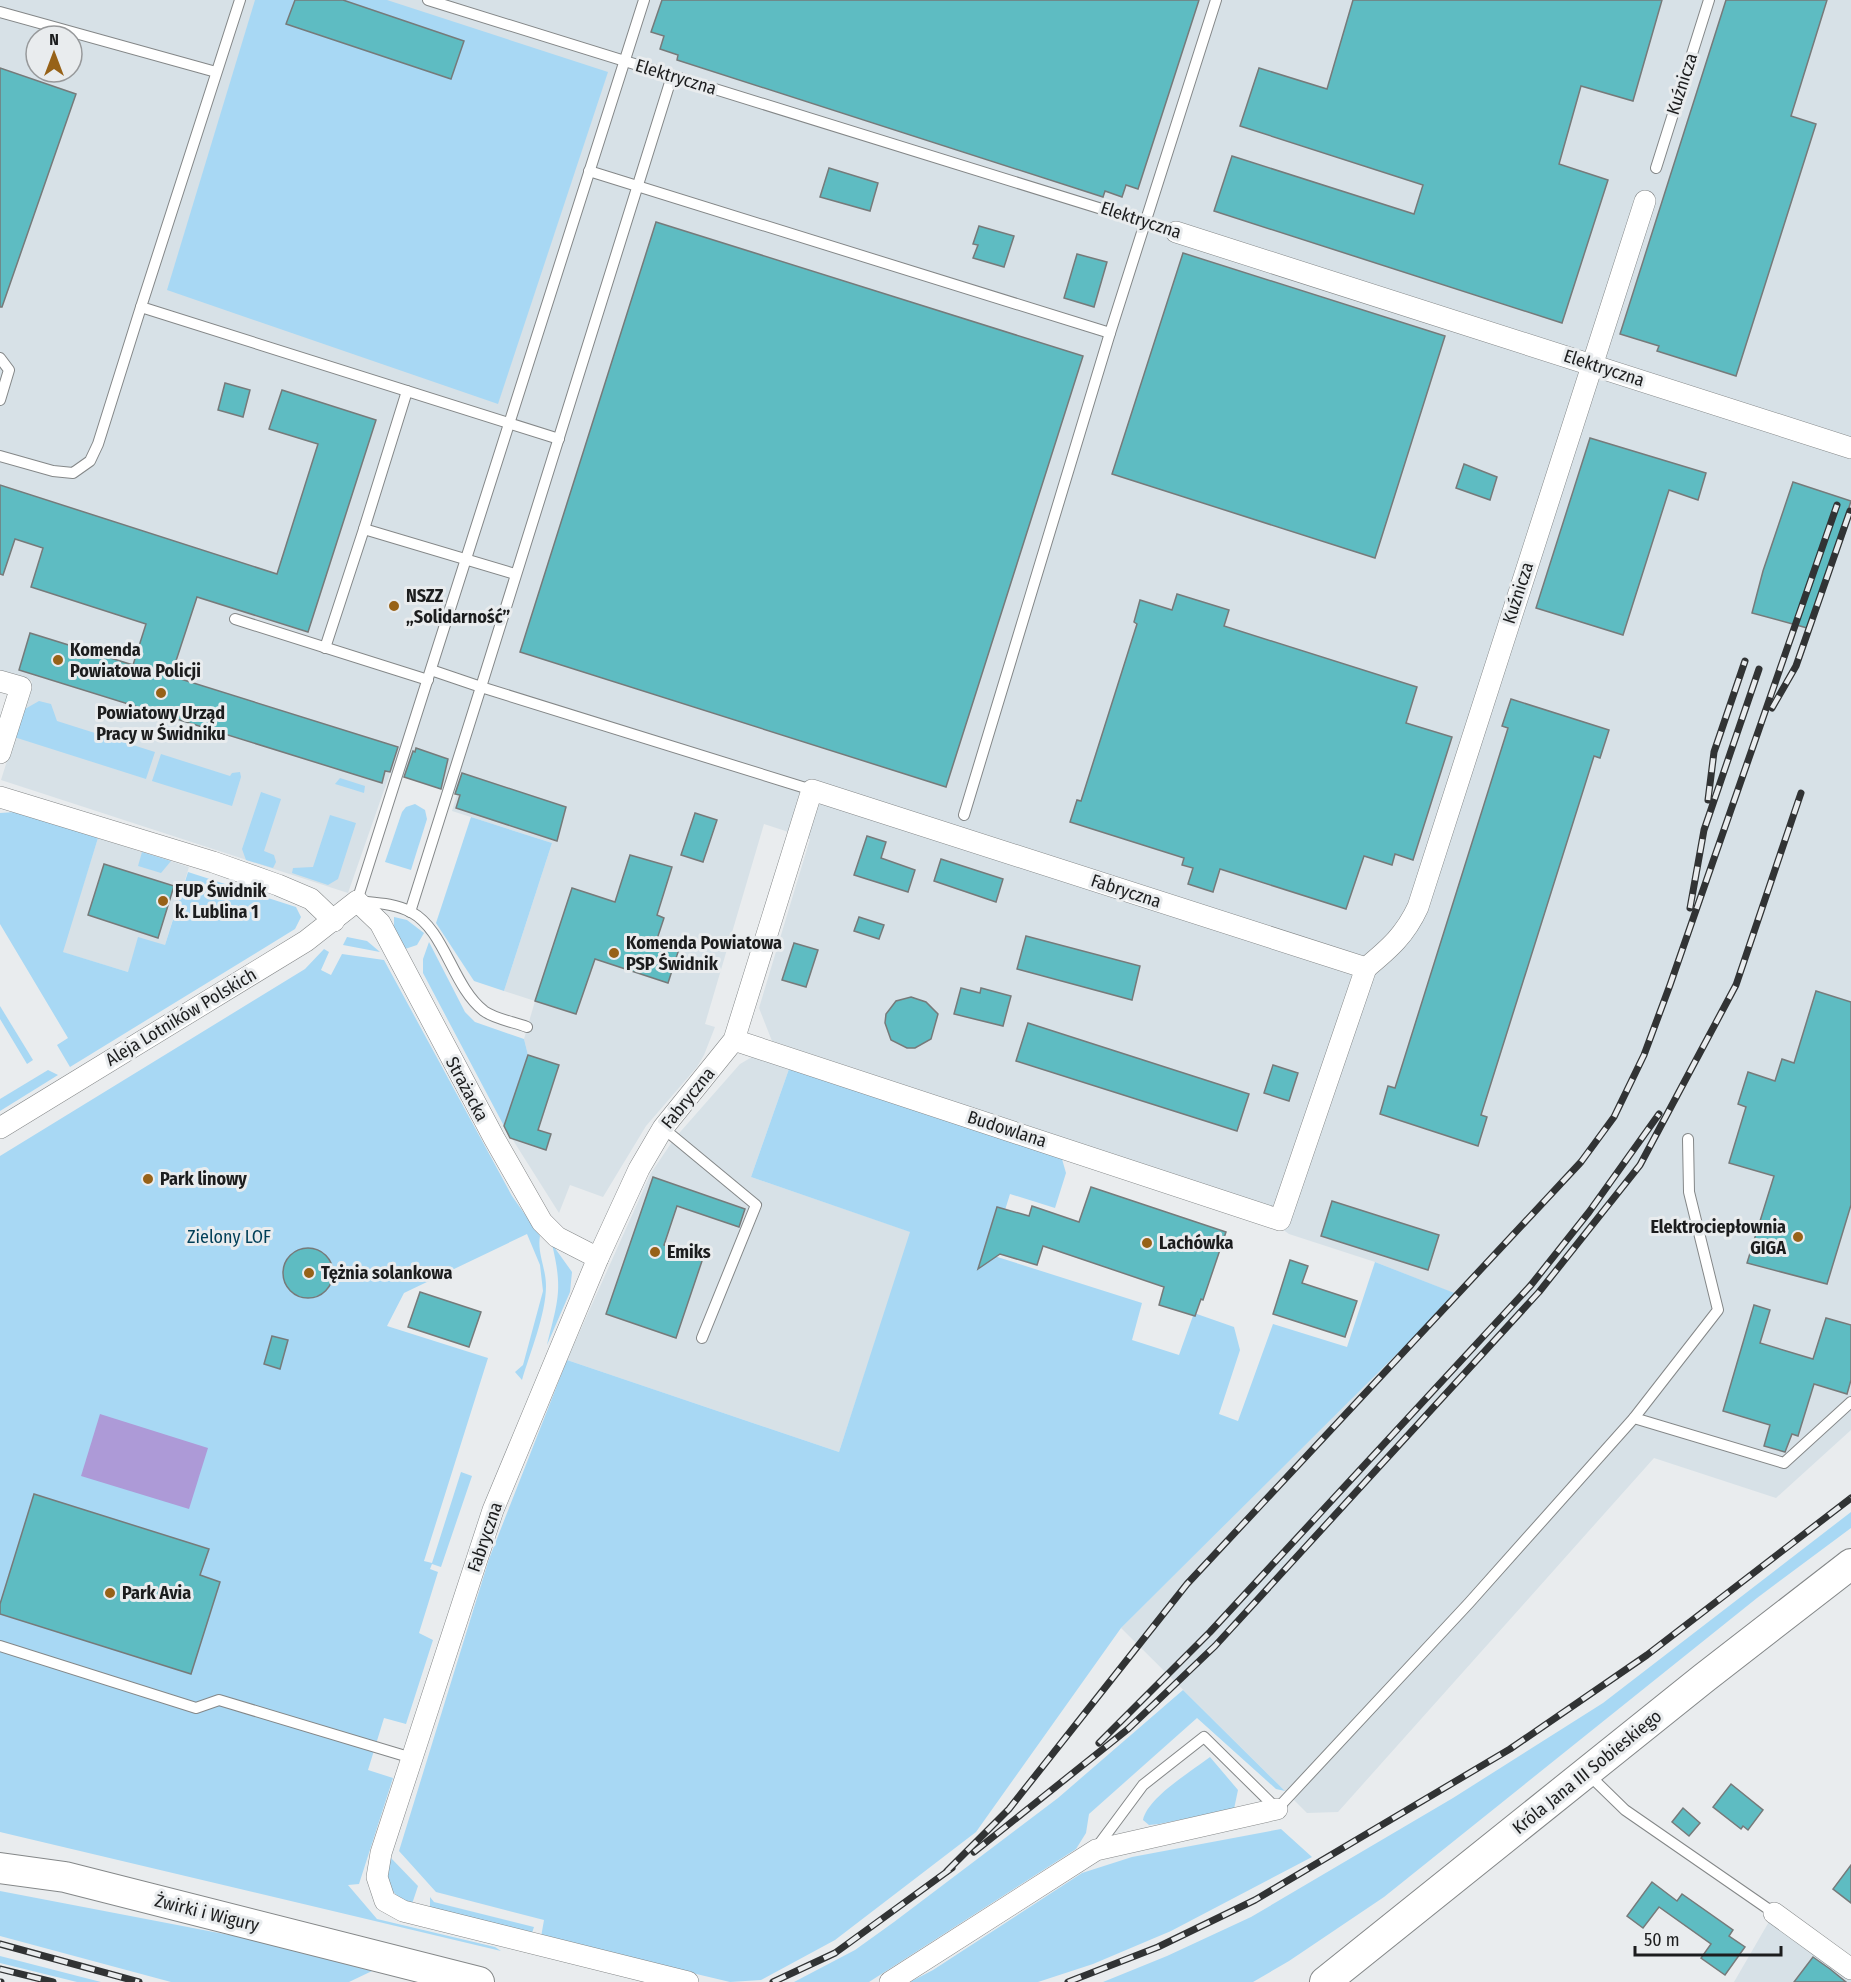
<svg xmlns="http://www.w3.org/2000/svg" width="1851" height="1982" font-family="'Fira Sans Condensed',sans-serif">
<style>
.built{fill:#d7e1e7;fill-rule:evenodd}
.green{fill:#a8d8f4}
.water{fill:#ad9ad7}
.building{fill:#5ebcc2;stroke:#767a7a;stroke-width:1.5}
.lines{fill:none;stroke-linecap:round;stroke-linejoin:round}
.lane-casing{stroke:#848788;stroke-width:12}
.street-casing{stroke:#848788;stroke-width:22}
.secondary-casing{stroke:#848788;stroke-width:32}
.lane{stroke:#fff;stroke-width:10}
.street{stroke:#fff;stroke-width:21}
.secondary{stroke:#fff;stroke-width:30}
.rail-casing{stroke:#313334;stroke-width:7}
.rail{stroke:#e9ecee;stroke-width:4.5;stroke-dasharray:14;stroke-linecap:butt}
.poi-dot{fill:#976218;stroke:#e9ecee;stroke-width:2}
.labels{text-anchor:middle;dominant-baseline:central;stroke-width:6;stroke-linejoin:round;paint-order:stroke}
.street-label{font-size:18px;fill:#1c1d1e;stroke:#e9ecee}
.poi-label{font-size:18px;font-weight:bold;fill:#1c1d1e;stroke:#e9ecee;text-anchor:start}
.park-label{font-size:18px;fill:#003f58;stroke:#e9ecee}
</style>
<rect width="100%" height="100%" fill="#e9ecee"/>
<g class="built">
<path d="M0,0H1851V1430L1776,1498L1654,1458L1338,1812L1307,1813L1121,1628L1456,1294L1375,1262L1289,1234L1234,1195L772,1041L759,1008L810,839L764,824L705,1024L715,1027L704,1055L697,1067L646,1126L603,1197L570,1185L559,1213L504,1126L528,1055L524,1039L535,1001L504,991L552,843L452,811L457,794L390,773L348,893L1,780L32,681L0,670ZM36,36H72V72H36Z"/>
<path d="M98,838L189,867L165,945L128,972L62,952Z"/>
<path d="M752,1057L789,1069L751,1177L911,1232L839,1452L567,1360L651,1173L674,1139L740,1064Z"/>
<path d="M1774,1913L1851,1962V1982H1734Z"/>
</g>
<g class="green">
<path d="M255,0H387L608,72L498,404L167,290Z"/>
<path d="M39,701L51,704L57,721L155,752L146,779L14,737L25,709Z"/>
<path d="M161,754L230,776L232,773L240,772L241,777L232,806L152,781Z"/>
<path d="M340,778L365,786L364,793L335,784Z"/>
<path d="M261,792L281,799L264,851L274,855L276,862L273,868L246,860L242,849Z"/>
<path d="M415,804L425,810L427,819L411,870L385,862L402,812L406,807Z"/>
<path d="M15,812L98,838L63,952L128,972L138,937L165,945L188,872L296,907L301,917L295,929L70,1067L57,1045L68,1038L0,924V813Z"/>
<path d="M330,815L356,823L338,879L328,885L292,873L293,868L313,867Z"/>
<path d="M471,817L552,843L504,991L474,981L436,923Z"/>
<path d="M142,852L171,861L161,873L138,866Z"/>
<path d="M394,917L407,920L424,933L417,945L405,949L394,929Z"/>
<path d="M347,937L367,941L380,952L343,945Z"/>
<path d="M429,942L465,1012L475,1022L524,1039L528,1055L504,1126L423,973V959Z"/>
<path d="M324,949L329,952L321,970L331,975L342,954L384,960L512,1196L540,1236C537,1253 546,1268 546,1286C546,1314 530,1353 522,1380L515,1372L523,1365L543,1291L540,1265L527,1234L404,1293L387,1326L488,1358L424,1561L432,1563L461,1472L472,1476L441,1567L432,1564L430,1569L438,1572L419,1633L433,1640L406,1724L384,1718L368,1770L393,1778L359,1884L348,1885L377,1919L495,1947L501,1951L0,1832V1156L305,969Z"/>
<path d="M0,1006L33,1060L27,1064L0,1019Z"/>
<path d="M789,1069L1062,1159L1066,1173L1055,1208L1010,1194L991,1255L1142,1303L1132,1340L1179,1355L1194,1313L1234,1327L1240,1350L1219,1414L1238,1421L1273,1324L1347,1347L1375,1262L1457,1294L1121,1628L976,1832L835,1940L761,1980L730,1982L541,1937L544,1920L436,1892L399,1851L489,1559L567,1360L839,1452L910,1232L751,1177Z"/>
<path d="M48,1070L58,1075L0,1111V1099Z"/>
<path d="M552,1244L572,1272L570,1292L547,1345C558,1300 563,1290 552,1244Z"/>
<path d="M1851,1512V1528L1757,1598L1384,1897L1289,1961L1253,1982H1103L1167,1956L1251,1917L1453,1798L1603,1703Z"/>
<path d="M1183,1690L1285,1791L1276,1789L1197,1718L1089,1814L1086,1833L1076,1849L869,1982H794L855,1950L894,1922L1058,1798Z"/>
<path d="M1210,1757L1238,1790L1234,1809L1159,1824L1149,1825L1143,1820C1148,1797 1192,1771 1210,1757Z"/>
<path d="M1281,1829L1312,1857L1171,1931L1093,1964L1038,1982H910L933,1970L1082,1873L1132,1857Z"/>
<path d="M390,1857L418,1886L412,1904C386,1893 385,1881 390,1857Z"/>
<path d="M0,1891L245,1938L372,1971L349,1982H171L0,1936Z"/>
<path d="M430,1897L434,1902L534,1927L532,1933L430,1908Z"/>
<path d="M0,1956L101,1982H77L0,1963Z"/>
</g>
<path class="water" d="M100,1414L208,1448L189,1509L81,1476Z"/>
<g class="building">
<path d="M295,0H343L464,41L451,79L286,24Z"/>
<path d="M662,0H1199L1138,189L1126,185L1122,197L1105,191L1103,197L677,60L678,55L660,49L664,36L651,32Z"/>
<path d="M1353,0H1662L1633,101L1581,86L1559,164L1608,180L1562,323L1214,211L1232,156L1414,214L1423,185L1240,126L1259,68L1327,89Z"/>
<path d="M1726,0H1827L1791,116L1816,124L1736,376L1657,351L1659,346L1620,334Z"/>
<path d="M0,68L76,94L2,307H0Z"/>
<path d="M829,168L878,183L870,211L820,197Z"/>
<path d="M656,222L1083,356L946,787L520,652Z"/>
<path d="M979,226L1014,236L1004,267L973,258L978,245L973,244Z"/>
<path d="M1183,253L1445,336L1375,558L1112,474Z"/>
<path d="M1077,254L1107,262L1094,307L1064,298Z"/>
<path d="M225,383L250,390L243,417L218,410Z"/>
<path d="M282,390L376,420L308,632L197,597L171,676L398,747L390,772L385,771L382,783L19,670L30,633L133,665L146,624L31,587L43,548L15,539L3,575L0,574V485L277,574L318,444L269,429Z"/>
<path d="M1590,438L1706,473L1698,500L1669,490L1623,635L1536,608Z"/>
<path d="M1464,464L1497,477L1490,500L1456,488Z"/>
<path d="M1793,482L1851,501L1811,629L1752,613L1763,571Z"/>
<path d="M1177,594L1229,610L1224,626L1417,687L1406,723L1452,737L1413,860L1395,854L1392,865L1364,856L1346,909L1220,869L1213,892L1188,884L1193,868L1182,865L1184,858L1070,822L1077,800L1081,801L1137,624L1134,622L1140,600L1172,610Z"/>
<path d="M1511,699L1609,730L1600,758L1594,756L1481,1115L1487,1117L1478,1146L1380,1114L1388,1086L1395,1088L1508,728L1502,726Z"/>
<path d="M416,748L448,759L441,789L404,777L413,751L415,752Z"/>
<path d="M462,773L566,807L557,841L456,808L460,795L455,794Z"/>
<path d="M695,813L717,820L703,862L681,855Z"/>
<path d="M867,836L886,842L881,858L915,870L908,892L854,875Z"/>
<path d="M630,855L672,867L657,915L664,918L657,939L680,946L668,983L595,959L576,1014L535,1001L572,888L615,902Z"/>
<path d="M941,859L1003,879L996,902L934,881Z"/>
<path d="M104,864L174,886L158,938L88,915Z"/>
<path d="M859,917L884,925L879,939L854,931Z"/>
<path d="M1026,936L1140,966L1132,1000L1017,969Z"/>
<path d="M794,943L818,950L806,987L782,980Z"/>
<path d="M961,988L980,993L981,988L1011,996L1003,1026L954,1014Z"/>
<path d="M1816,991L1851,1002V1205L1827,1284L1747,1263L1774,1176L1729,1163L1746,1107L1738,1104L1748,1072L1775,1081L1782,1059L1794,1063Z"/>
<path d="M911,997L926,1002L938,1014L931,1039L915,1048H907L891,1040L885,1023L886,1014L896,1001Z"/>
<path d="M1028,1023L1249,1094L1237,1131L1016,1061Z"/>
<path d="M528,1055L559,1065L538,1130L551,1134L546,1150L510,1138L504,1126Z"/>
<path d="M1273,1065L1298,1073L1289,1101L1264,1093Z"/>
<path d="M653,1177L745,1209L739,1227L677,1206L664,1245L703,1258L676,1338L606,1314Z"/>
<path d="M1091,1187L1226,1232L1203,1300L1201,1299L1195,1316L1159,1305L1164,1287L1043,1246L1037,1265L1000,1254L978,1269L997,1207L1029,1216L1032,1206L1079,1222Z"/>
<path d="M1332,1201L1439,1235L1428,1270L1321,1236Z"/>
<circle cx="308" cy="1273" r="25"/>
<path d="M1290,1260L1308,1266L1302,1283L1357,1301L1345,1337L1273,1314Z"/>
<path d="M420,1292L481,1312L469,1347L408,1327Z"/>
<path d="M1754,1305L1770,1310L1760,1343L1813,1359L1826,1318L1851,1325V1380L1847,1394L1814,1384L1798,1436L1792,1434L1785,1452L1764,1446L1770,1425L1723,1411Z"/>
<path d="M272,1336L288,1340L280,1369L264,1364Z"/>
<path d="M34,1494L209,1549L200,1575L220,1582L191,1674L0,1614V1604Z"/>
<path d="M1731,1784L1763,1810L1748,1830L1743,1826L1741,1829L1713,1807Z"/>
<path d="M1683,1808L1700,1823L1689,1836L1672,1822Z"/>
<path d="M1851,1865V1903L1833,1889Z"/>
<path d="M1652,1882L1677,1901L1682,1894L1733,1930L1729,1936L1745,1947L1725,1975L1701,1958L1711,1944L1659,1907L1643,1928L1627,1916Z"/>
<path d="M1813,1957L1830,1969L1846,1982H1794Z"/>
</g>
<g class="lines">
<defs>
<g id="lane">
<path d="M240,0L141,307L559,439"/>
<path d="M428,0L1176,232"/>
<path d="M0,12L216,72"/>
<path d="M672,76L481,687L812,790"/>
<path d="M1656,168L1709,0"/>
<path d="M589,171L1110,333"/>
<path d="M0,358L9,370L0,400"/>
<path d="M0,456L53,471L73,473L90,461L98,444L141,307"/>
<path d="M364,529L407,391"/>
<path d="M235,619L428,680"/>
<path d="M325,648L364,529L515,574"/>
<path d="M964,815L1110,333L1216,0"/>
<path d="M410,912L481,687L431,670"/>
<path d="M527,1027C514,1022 495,1019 484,1011C452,986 445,930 411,912C394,903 375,903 357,901L644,0"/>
<path d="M663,1128L756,1205L702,1338"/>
<path d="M1634,1418L1718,1310L1689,1192L1688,1139"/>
<path d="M0,1646L196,1708L219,1700L412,1758"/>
<path d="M1587,1773L1625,1810L1774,1913"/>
<path d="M1097,1847L1143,1785L1204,1737L1277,1809L1469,1603L1634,1418L1784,1463L1851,1402"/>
</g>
<g id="street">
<path d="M1176,232L1851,448"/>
<path d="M0,681L21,687L0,753"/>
<path d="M0,797L213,862L278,885L311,899L334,921"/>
<path d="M1366,968C1390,948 1405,935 1418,907L1645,201"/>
<path d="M0,1128L306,941L357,901L380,923L494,1138L542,1222L557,1237L598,1258"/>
<path d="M1774,1913L1851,1969"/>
<path d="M688,1982L403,1911L385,1901L377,1877L381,1853L493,1510L598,1258L639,1169L663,1128L734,1040L812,790L1366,968L1280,1220L734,1040"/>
<path d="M890,1982L1096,1850L1277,1809"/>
</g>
<g id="secondary">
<path d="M0,1868L65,1877L479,1982"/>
<path d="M1325,1982L1704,1678L1851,1564"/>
</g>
</defs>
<use href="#lane" class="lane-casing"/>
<use href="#street" class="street-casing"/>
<use href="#secondary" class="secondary-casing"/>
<use href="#lane" class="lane"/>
<use href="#street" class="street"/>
<use href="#secondary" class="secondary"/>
<defs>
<g id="rail">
<path d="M1772,708L1796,666L1850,511"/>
<path d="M1708,800L1714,752L1745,661"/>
<path d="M1690,908L1704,830L1759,669"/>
<path d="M1099,1743L1210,1632L1531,1285L1589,1212L1659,1114"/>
<path d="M974,1852L1128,1729L1215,1646L1539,1292L1640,1165L1736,985L1801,793"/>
<path d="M947,1871L1009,1809L1187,1584L1581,1162L1614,1117L1644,1055L1670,985L1837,505"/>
<path d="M0,1944L139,1982"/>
<path d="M0,1969L53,1982"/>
<path d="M0,1982H1"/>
<path d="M773,1982L835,1953L952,1868"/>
<path d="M1068,1982L1158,1947L1255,1900L1510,1749L1647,1655L1851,1498"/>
</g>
</defs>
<use href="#rail" class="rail-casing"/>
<use href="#rail" class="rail"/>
</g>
<g class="poi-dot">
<circle cx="394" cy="606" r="6"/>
<circle cx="58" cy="660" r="6"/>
<circle cx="161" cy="693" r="6"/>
<circle cx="163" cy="901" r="6"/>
<circle cx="614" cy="953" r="6"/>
<circle cx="148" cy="1179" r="6"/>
<circle cx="1798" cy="1237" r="6"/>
<circle cx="1147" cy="1243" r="6"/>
<circle cx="655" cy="1252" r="6"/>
<circle cx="309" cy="1273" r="6"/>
<circle cx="110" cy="1593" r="6"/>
</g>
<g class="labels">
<g class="street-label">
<text transform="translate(676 77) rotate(17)">Elektryczna</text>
<text transform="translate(1682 84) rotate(-72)">Kuźnicza</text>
<text transform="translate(1141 220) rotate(18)">Elektryczna</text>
<text transform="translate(1604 368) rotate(18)">Elektryczna</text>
<text transform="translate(1518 593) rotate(-72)">Kuźnicza</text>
<text transform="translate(1126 891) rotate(18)">Fabryczna</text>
<text transform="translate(181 1017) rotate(-31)">Aleja Lotników Polskich</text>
<text transform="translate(467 1089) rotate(62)">Strażacka</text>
<text transform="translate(688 1098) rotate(-51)">Fabryczna</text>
<text transform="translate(1007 1129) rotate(18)">Budowlana</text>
<text transform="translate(485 1537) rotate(-71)">Fabryczna</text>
<text transform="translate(1587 1772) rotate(-39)">Króla Jana III Sobieskiego</text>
<text transform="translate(207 1913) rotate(14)">Żwirki i Wigury</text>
</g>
<g class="poi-label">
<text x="406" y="596">NSZZ<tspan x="406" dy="21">„Solidarność”</tspan></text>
<text x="70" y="650">Komenda<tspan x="70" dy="21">Powiatowa Policji</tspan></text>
<text x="161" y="713" text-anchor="middle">Powiatowy Urząd<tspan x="161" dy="21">Pracy w Świdniku</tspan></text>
<text x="175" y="891">FUP Świdnik<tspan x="175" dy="21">k. Lublina 1</tspan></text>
<text x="626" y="943">Komenda Powiatowa<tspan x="626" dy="21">PSP Świdnik</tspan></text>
<text x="160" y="1179">Park linowy</text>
<text x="1786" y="1227" text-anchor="end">Elektrociepłownia<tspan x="1786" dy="21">GIGA</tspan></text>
<text x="1159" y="1243">Lachówka</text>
<text x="667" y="1252">Emiks</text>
<text x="321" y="1273">Tężnia solankowa</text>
<text x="122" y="1593">Park Avia</text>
</g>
<g class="park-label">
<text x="229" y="1237">Zielony LOF</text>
</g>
</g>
<g transform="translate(54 54)"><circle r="28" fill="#e9ecee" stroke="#97999b" stroke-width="1.5"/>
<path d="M0-4.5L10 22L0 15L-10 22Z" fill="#976218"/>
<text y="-9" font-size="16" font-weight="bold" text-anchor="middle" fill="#1c1d1e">N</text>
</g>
<path d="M1635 1946v9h146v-9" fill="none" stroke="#1c1d1e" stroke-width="3"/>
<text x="1644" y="1946" font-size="18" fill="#1c1d1e" stroke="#e9ecee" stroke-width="4.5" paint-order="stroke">50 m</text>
</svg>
